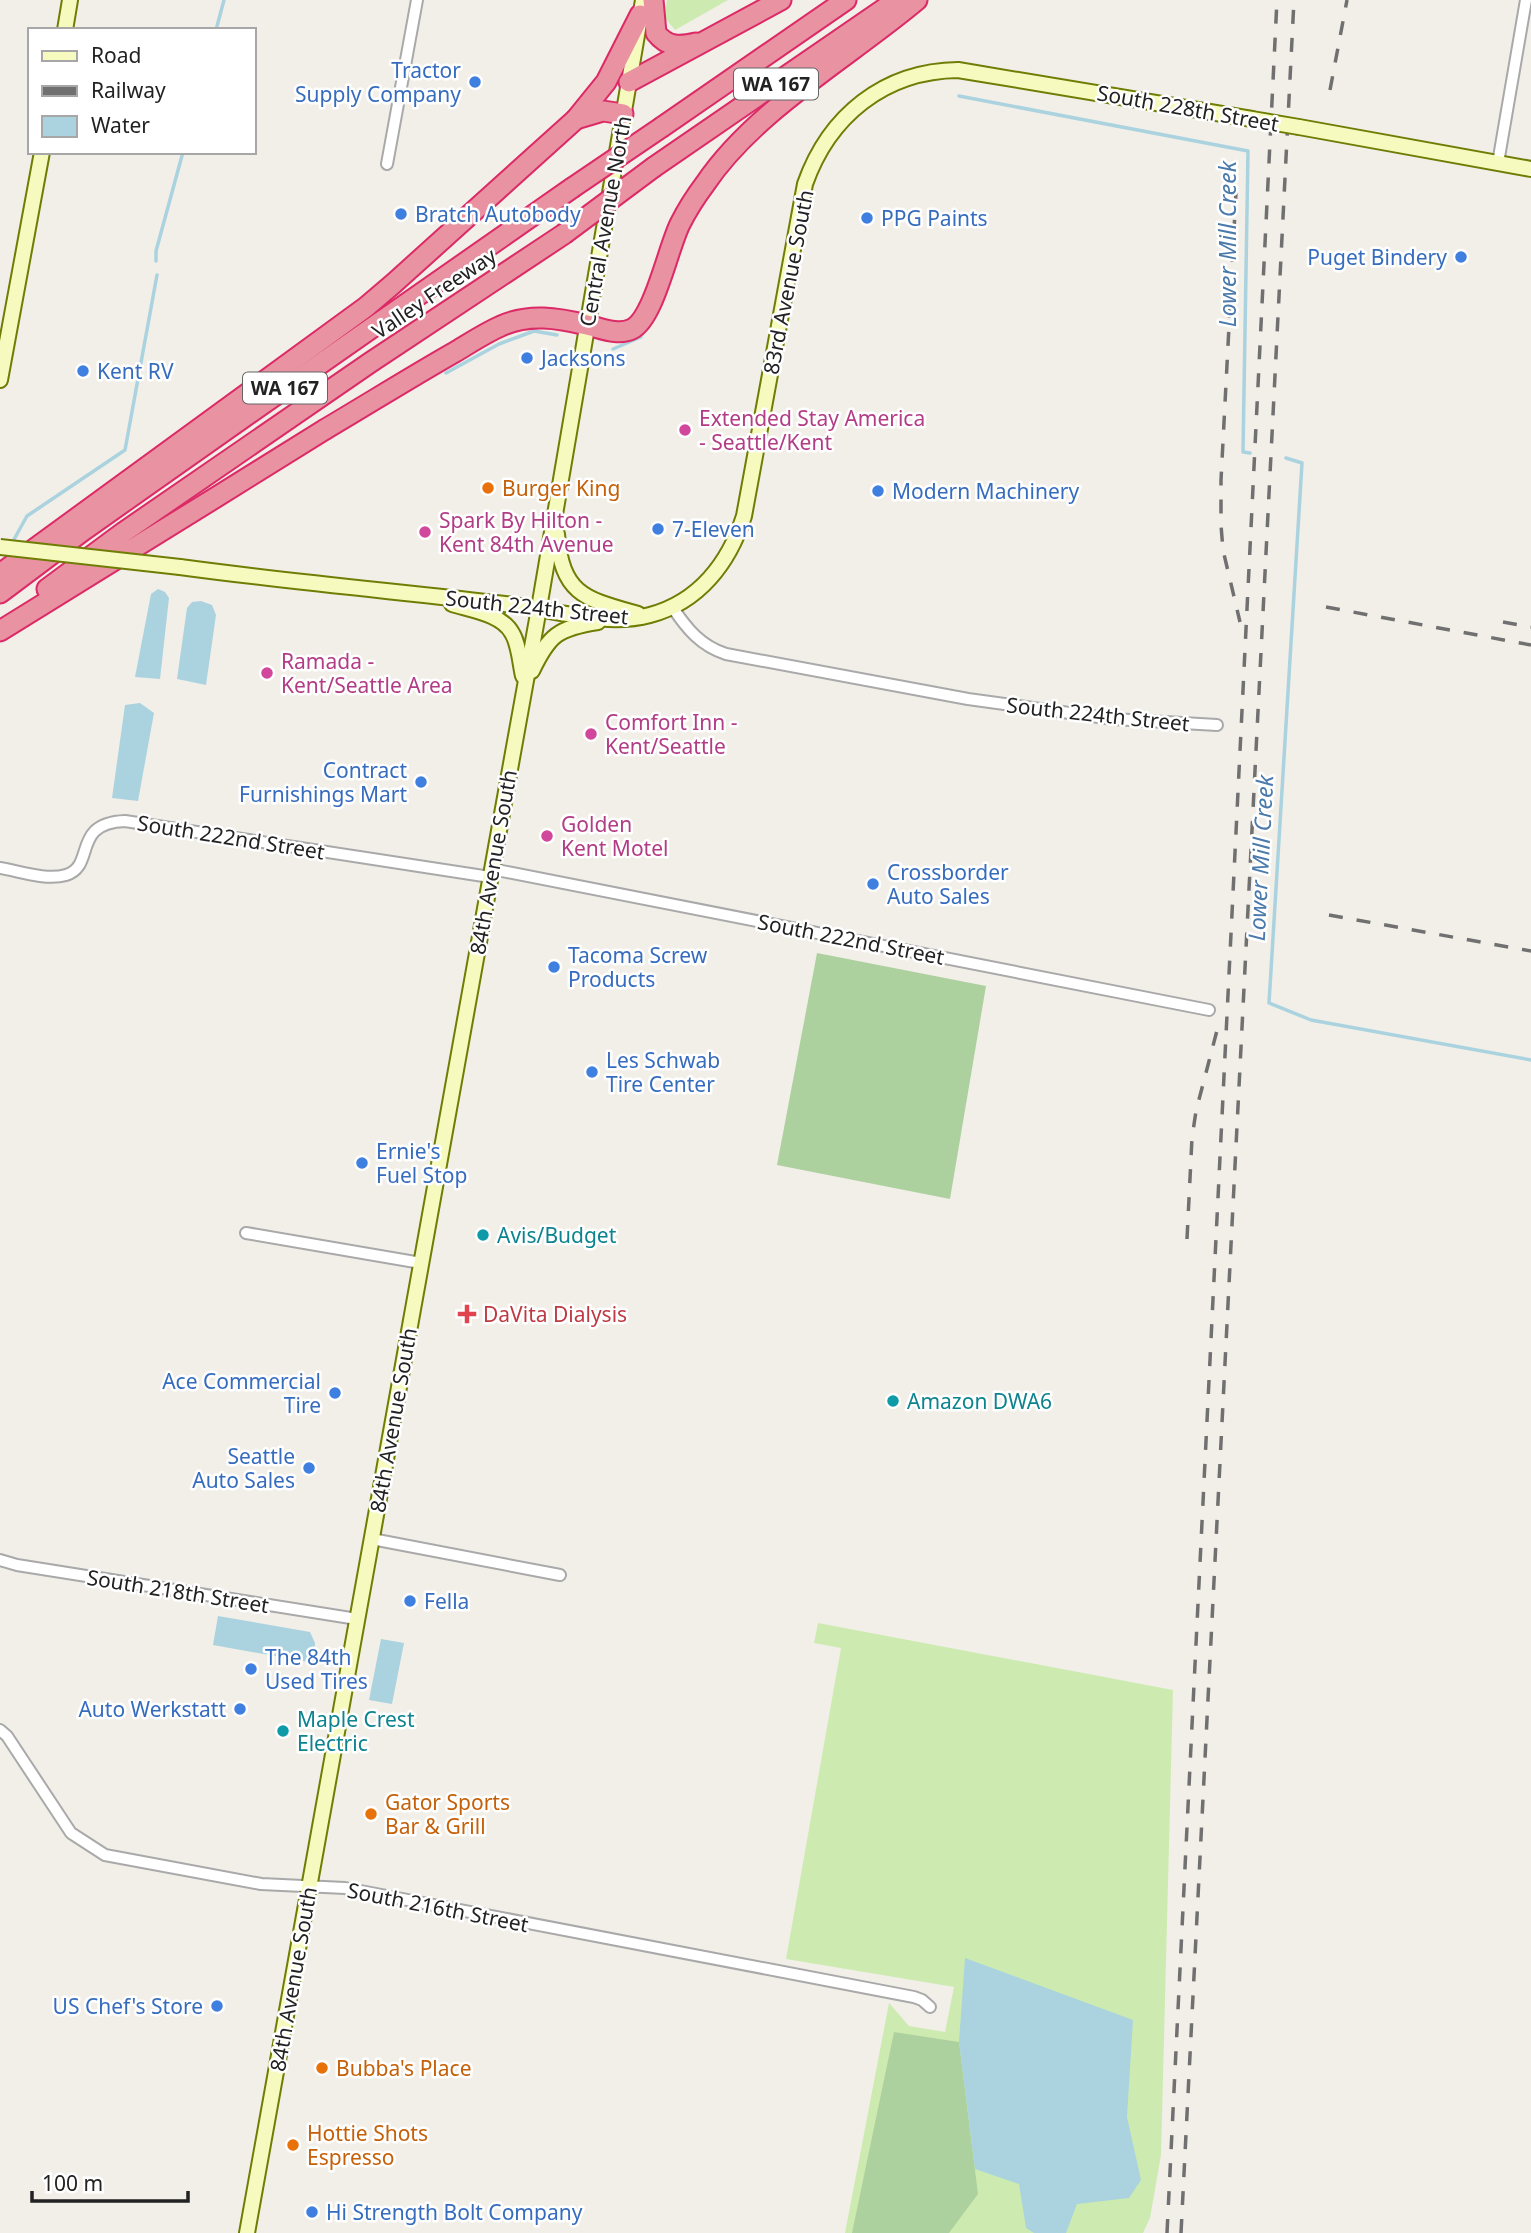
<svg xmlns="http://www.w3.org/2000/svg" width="1531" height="2233" font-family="'Noto Sans',sans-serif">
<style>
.grass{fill:#cdebb0}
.forest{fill:#add19e}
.water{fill:#aad3df}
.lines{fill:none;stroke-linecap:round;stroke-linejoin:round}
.stream{stroke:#aad3df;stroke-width:3.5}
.street-casing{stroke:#a9a9a9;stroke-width:14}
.secondary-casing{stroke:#707d05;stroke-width:18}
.highway-casing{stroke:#dc2a67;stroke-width:23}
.street{stroke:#fff;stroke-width:10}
.secondary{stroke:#f7fabf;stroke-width:14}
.highway{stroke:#e892a2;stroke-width:19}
.rail{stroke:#707070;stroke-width:3.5;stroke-dasharray:14 14;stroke-linecap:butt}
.secondary-bridge-casing{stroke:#707d05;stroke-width:18;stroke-linecap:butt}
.highway-bridge-casing{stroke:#dc2a67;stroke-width:23;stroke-linecap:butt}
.secondary-bridge{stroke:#f7fabf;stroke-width:14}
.highway-bridge{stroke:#e892a2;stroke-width:19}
.shop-dot{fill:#3f7fe0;stroke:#fff;stroke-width:2.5}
.hotel-dot{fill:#d1479c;stroke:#fff;stroke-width:2.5}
.food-dot{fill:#e8710a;stroke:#fff;stroke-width:2.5}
.culture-dot{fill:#0f9aa8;stroke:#fff;stroke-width:2.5}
.health-dot{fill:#e0444e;stroke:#fff;stroke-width:2.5}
.labels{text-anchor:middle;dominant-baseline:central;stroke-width:5;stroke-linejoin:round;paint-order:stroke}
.shield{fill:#fff;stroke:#646464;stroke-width:2}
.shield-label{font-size:19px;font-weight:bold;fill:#222}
.shop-label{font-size:21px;fill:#366cbe;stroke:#fff;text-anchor:start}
.street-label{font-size:21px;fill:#222;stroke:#fff}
.hotel-label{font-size:21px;fill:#b23c85;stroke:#fff;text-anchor:start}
.food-label{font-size:21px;fill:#c56008;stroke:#fff;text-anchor:start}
.culture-label{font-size:21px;fill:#0d838f;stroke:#fff;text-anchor:start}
.health-label{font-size:21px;fill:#be3a42;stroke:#fff;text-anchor:start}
.water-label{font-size:23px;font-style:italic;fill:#4a7aab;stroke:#fff}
</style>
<rect width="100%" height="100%" fill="#f2efe9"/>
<g class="grass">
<path d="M667,0H728L675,30L664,17Z"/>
<path d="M818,1623L1173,1690L1161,2155L1150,2218L1143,2233H845L889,2003L909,2026L945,2032L954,1987L786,1959L841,1648L814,1643Z"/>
</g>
<g class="forest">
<path d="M817,953L986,986L950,1199L777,1165Z"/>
<path d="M894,2032L959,2042L978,2194L949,2233H852Z"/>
</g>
<g class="water">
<path d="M158,589L165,592L169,598L160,679L135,677L151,594Z"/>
<path d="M201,601L212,605L216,615L206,685L177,679L187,608L192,602Z"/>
<path d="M140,703L154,713L138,801L112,798L125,705Z"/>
<path d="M218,1616L310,1632L315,1643L314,1663L213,1645Z"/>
<path d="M381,1639L404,1643L392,1704L369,1700Z"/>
<path d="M965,1958L1133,2020L1127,2117L1141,2180L1129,2198L1077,2204L1066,2233H1034L1026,2228L1019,2184L975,2169L959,2042Z"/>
</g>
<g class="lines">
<g class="stream">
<path d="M216,30L224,0"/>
<path d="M959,96L1248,151L1243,452L1250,453"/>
<path d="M156,261V251L183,152"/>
<path d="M613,349L641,337"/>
<path d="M446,373L499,344L534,331L557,335"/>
<path d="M1286,458L1302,463L1269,1003L1311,1020L1531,1060"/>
<path d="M12,543L27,516L125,450L157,275"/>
</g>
<defs>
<g id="street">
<path d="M1498,163L1526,0"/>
<path d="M387,164L417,0"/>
<path d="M673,608C687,629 701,646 726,654L968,699L1113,719L1217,725"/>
<path d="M0,868C19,871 46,881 66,875C96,866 71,823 125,821L490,877"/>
<path d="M492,869L1209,1010"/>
<path d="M246,1233L421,1263"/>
<path d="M372,1539L560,1575"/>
<path d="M0,1560L17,1565L357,1619"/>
<path d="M0,1730L7,1736L71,1833L105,1855L261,1884L345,1888L914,1997L922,2000L930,2007"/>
</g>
<g id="secondary">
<path d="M65,30L70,0"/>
<path d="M1299,127L1531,169"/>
<path d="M0,380L42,152"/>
<path d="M557,534C562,595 585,599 638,614"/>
<path d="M180,567C290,582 402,592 513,605C556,610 606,627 650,615C699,602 729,563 744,516L805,184C829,116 884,71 958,70L1252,119"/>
<path d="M452,604C471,610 502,614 512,633C519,644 520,663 523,676"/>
<path d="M532,671C549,635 558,628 598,622"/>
<path d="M247,2233L539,608L643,0"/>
</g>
<g id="highway">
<path d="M653,0L656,33C667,47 679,47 696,43"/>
<path d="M629,82L781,0"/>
<path d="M576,119L603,111L623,114"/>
<path d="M662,127L846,0"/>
<path d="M654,167L897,0"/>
<path d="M0,574L366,307L393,284L576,119L606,82L640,15"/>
<path d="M47,589L124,532L371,362L564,234"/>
<path d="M0,593L84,530L247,415L572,188"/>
<path d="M0,631C108,565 216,497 324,430C368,404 411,377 455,352C470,343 485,333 501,326C529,313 558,318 587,325C601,328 618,336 632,329C654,318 668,248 680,224C687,210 696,196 705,184C755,110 848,58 917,0"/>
</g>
</defs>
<use href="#street" class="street-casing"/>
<use href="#secondary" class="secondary-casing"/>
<use href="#highway" class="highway-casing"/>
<use href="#street" class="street"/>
<use href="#secondary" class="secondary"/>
<use href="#highway" class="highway"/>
<g class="rail">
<path d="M1330,90L1347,0"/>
<path d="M1236,192L1221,480V525L1223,550L1240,622"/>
<path d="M1326,607L1531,645"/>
<path d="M1503,622L1531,627"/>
<path d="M1329,915L1531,951"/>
<path d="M1187,1239L1192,1138L1196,1111L1220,1019"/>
<path d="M1167,2233L1277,0"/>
<path d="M1181,2233L1294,0"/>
</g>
<defs>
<g id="secondary-bridge">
<path d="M1252,119L1299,127"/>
<path d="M0,547L180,567"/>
</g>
<g id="highway-bridge">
<path d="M572,188L662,127"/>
<path d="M564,234L654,167"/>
</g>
</defs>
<use href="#secondary-bridge" class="secondary-bridge-casing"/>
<use href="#highway-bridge" class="highway-bridge-casing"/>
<use href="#secondary-bridge" class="secondary-bridge"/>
<use href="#highway-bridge" class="highway-bridge"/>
</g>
<g class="shop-dot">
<circle cx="475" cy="82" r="7"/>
<circle cx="401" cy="214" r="7"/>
<circle cx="867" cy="218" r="7"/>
<circle cx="1461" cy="257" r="7"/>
<circle cx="527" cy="358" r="7"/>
<circle cx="83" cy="371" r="7"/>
<circle cx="878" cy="491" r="7"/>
<circle cx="658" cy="529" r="7"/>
<circle cx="421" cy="782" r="7"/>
<circle cx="873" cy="884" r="7"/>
<circle cx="554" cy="967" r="7"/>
<circle cx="592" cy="1072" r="7"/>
<circle cx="362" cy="1163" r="7"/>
<circle cx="335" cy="1393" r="7"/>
<circle cx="309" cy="1468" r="7"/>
<circle cx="410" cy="1601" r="7"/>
<circle cx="251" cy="1669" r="7"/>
<circle cx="240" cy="1709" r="7"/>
<circle cx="217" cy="2006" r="7"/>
<circle cx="312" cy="2212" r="7"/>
</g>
<g class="hotel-dot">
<circle cx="685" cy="430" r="7"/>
<circle cx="425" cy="532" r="7"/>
<circle cx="267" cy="673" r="7"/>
<circle cx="591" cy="734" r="7"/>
<circle cx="547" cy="836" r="7"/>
</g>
<g class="food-dot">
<circle cx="488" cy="488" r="7"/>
<circle cx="371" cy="1814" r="7"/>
<circle cx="322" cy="2068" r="7"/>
<circle cx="293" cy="2145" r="7"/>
</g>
<g class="culture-dot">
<circle cx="483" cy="1235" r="7"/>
<circle cx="893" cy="1401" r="7"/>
<circle cx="283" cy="1731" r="7"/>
</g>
<path class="health-dot" d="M463.5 1303.5h7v7h7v7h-7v7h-7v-7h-7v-7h7z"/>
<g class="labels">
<g class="shield">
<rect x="734" y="68.5" width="84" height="31" rx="5"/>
<rect x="243" y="372.5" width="84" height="31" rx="5"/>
</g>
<g class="shield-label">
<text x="776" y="84">WA 167</text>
<text x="285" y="388">WA 167</text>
</g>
<g class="shop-label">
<text x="461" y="70" text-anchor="end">Tractor<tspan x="461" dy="24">Supply Company</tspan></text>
<text x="415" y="214">Bratch Autobody</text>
<text x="881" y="218">PPG Paints</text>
<text x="1447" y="257" text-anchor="end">Puget Bindery</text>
<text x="541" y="358">Jacksons</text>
<text x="97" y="371">Kent RV</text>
<text x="892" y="491">Modern Machinery</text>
<text x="672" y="529">7-Eleven</text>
<text x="407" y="770" text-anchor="end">Contract<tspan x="407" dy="24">Furnishings Mart</tspan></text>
<text x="887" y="872">Crossborder<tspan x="887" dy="24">Auto Sales</tspan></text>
<text x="568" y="955">Tacoma Screw<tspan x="568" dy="24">Products</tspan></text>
<text x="606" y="1060">Les Schwab<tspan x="606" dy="24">Tire Center</tspan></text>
<text x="376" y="1151">Ernie's<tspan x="376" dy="24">Fuel Stop</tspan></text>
<text x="321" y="1381" text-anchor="end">Ace Commercial<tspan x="321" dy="24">Tire</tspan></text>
<text x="295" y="1456" text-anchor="end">Seattle<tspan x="295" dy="24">Auto Sales</tspan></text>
<text x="424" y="1601">Fella</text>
<text x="265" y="1657">The 84th<tspan x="265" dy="24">Used Tires</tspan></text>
<text x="226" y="1709" text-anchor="end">Auto Werkstatt</text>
<text x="203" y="2006" text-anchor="end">US Chef's Store</text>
<text x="326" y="2212">Hi Strength Bolt Company</text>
</g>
<g class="street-label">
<text transform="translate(1188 108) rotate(10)">South 228th Street</text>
<text transform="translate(605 221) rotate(-80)">Central Avenue North</text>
<text transform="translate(788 282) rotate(-79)">83rd Avenue South</text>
<text transform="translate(434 293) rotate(-34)">Valley Freeway</text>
<text transform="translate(537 607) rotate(6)">South 224th Street</text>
<text transform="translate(1098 714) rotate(6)">South 224th Street</text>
<text transform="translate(231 837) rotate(9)">South 222nd Street</text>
<text transform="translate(493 862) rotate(-80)">84th Avenue South</text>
<text transform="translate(851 939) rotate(11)">South 222nd Street</text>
<text transform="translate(393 1420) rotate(-80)">84th Avenue South</text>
<text transform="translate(178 1591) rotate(9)">South 218th Street</text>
<text transform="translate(438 1907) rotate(11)">South 216th Street</text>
<text transform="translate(293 1979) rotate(-80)">84th Avenue South</text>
</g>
<g class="hotel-label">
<text x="699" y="418">Extended Stay America<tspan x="699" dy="24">- Seattle/Kent</tspan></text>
<text x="439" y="520">Spark By Hilton -<tspan x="439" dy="24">Kent 84th Avenue</tspan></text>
<text x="281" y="661">Ramada -<tspan x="281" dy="24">Kent/Seattle Area</tspan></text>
<text x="605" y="722">Comfort Inn -<tspan x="605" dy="24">Kent/Seattle</tspan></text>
<text x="561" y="824">Golden<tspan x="561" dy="24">Kent Motel</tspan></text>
</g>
<g class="food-label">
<text x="502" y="488">Burger King</text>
<text x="385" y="1802">Gator Sports<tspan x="385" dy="24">Bar &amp; Grill</tspan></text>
<text x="336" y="2068">Bubba's Place</text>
<text x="307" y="2133">Hottie Shots<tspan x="307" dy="24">Espresso</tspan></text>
</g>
<g class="culture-label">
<text x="497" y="1235">Avis/Budget</text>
<text x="907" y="1401">Amazon DWA6</text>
<text x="297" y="1719">Maple Crest<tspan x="297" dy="24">Electric</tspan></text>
</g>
<g class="health-label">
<text x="483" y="1314">DaVita Dialysis</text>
</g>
<g class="water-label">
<text transform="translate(1227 244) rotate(-90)">Lower Mill Creek</text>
<text transform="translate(1260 858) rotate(-87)">Lower Mill Creek</text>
</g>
</g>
<rect x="28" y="28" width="228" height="126" fill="#ffffff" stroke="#a7a7a7" stroke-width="2"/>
<rect x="42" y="51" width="35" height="10" fill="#f7fabf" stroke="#a7a7a7" stroke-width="2"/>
<text x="91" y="63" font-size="21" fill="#222222">Road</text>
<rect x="42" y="86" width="35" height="10" fill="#707070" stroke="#a7a7a7" stroke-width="2"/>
<text x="91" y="98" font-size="21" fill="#222222">Railway</text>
<rect x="42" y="116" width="35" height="21" fill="#aad3df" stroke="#a7a7a7" stroke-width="2"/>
<text x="91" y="133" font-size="21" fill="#222222">Water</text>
<path d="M32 2191v10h156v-10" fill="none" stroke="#222222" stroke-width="3.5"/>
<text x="42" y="2191" font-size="21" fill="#222222" stroke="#ffffff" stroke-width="5" paint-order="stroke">100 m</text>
</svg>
